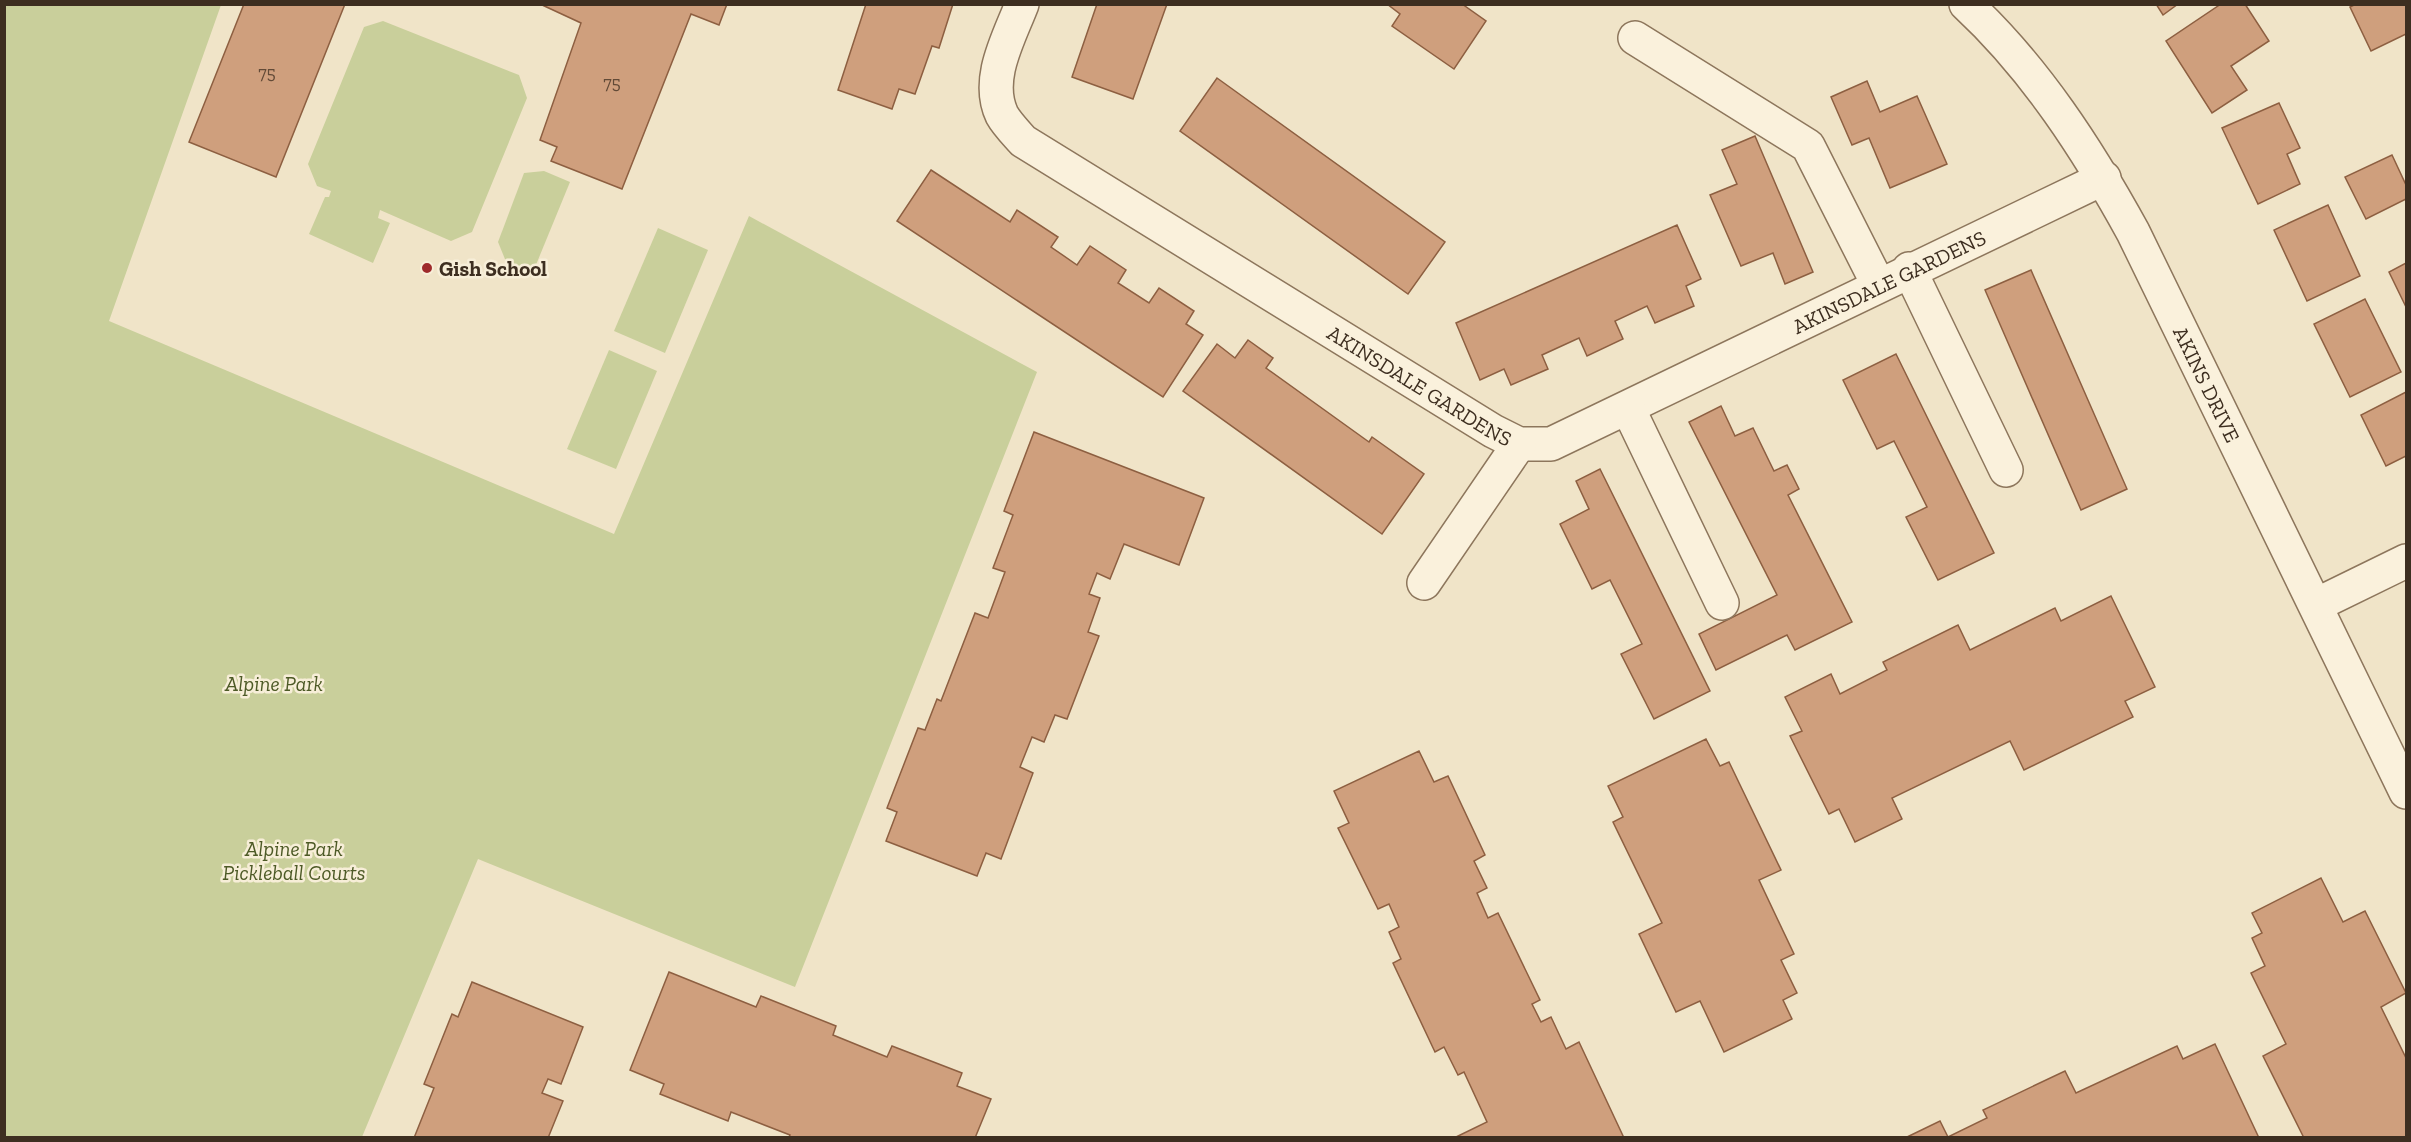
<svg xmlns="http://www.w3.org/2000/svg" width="2411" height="1142" font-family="'Zilla Slab',serif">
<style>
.green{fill:#c9cf9b}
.building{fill:#cf9f7d;stroke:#8d5f41;stroke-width:1.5}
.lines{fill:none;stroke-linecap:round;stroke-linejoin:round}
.minor-casing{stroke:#8d765c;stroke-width:36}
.minor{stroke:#faf1dc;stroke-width:33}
.poi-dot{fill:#9e2a2b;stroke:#f7eed8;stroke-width:2}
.labels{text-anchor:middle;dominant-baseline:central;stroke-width:5;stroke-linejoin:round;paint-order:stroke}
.number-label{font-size:18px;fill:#624a37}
.poi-label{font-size:21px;font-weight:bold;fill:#3d2e20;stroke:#f7eed8;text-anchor:start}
.street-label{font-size:21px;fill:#3d2e20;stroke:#f7eed8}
.park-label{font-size:21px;font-style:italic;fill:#4d5a26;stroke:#f7eed8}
</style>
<rect width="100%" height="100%" fill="#f0e4c8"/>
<g class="green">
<path d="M5,4L221,5L109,321L614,534L749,216L1037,372L795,987L478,859L362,1137H5Z"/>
<path d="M383,21L519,75L527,98L472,232L451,241L380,210L378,218L390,223L373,263L309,234L325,197H329L331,191L317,186L308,164L364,27Z"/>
<path d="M544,171L570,182L531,277L509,269L498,242L524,173Z"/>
<path d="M658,228L708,250L665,353L614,331Z"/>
<path d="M609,350L657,371L616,469L567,449Z"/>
</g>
<g class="building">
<path d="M244,4H345L276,177L189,142Z"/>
<path d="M540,4H727L719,25L691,14L622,189L551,161L557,147L540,140L581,23Z"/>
<path d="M866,4H953L939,48L932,46L915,94L899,89L892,109L838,90Z"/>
<path d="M1097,4H1167L1133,99L1072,77Z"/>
<path d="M1387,4H1462L1486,21L1454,69L1392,26L1400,14Z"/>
<path d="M2156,4H2178L2163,15Z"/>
<path d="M2221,4H2245L2269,41L2231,66L2247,90L2212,113L2166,41Z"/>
<path d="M2356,4H2406V34L2371,51L2350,7Z"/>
<path d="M1217,78L1445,242L1408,294L1180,131Z"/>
<path d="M1867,81L1880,112L1917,96L1947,164L1890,188L1869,138L1852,145L1831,97Z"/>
<path d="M2279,103L2300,148L2287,154L2300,184L2258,204L2222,128Z"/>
<path d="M1755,136L1813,272L1785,284L1773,253L1741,266L1710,195L1737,184L1722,150Z"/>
<path d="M2392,155L2406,185V199L2366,219L2345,177Z"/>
<path d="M931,170L1010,222L1017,210L1058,237L1051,247L1077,265L1090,246L1126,270L1118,283L1149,303L1159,288L1194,311L1186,324L1203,335L1163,397L897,221Z"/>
<path d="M2328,205L2360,276L2307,301L2274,230Z"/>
<path d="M1677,225L1701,279L1686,286L1694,306L1655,323L1647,306L1615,321L1623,339L1587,356L1579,338L1542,355L1548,369L1511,385L1504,369L1480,380L1456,323Z"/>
<path d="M2406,263V307L2389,272Z"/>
<path d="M2031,270L2127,489L2081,510L1985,290Z"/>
<path d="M2365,299L2401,372L2350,397L2314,324Z"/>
<path d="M1248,340L1273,358L1266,368L1369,442L1372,437L1424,474L1382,534L1183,391L1217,344L1235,358Z"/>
<path d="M1896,354L1994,553L1938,580L1906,517L1927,507L1894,441L1877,449L1843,380Z"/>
<path d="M2406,392V456L2386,466L2361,415Z"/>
<path d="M1721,406L1735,436L1753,428L1774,471L1787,465L1799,489L1788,495L1852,622L1795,650L1787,635L1716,670L1699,634L1777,595L1689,422Z"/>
<path d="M1034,432L1204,498L1179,565L1124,544L1110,579L1097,573L1089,594L1100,598L1088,632L1099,636L1067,719L1055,715L1044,742L1032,737L1020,767L1033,773L1001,859L986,853L977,876L886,841L897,812L887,808L918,728L925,730L937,699L941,701L975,613L988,618L1005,572L993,568L1013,515L1004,511Z"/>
<path d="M1600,469L1710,691L1654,719L1621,654L1642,644L1610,580L1592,589L1560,524L1589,509L1576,481Z"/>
<path d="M2111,596L2155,687L2125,701L2133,717L2024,770L2010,741L1892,798L1902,819L1855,842L1839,809L1829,814L1790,736L1802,731L1785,697L1831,674L1840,694L1887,670L1883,662L1958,625L1970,650L2055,608L2061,621Z"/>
<path d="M1706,739L1720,766L1729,762L1781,870L1759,880L1794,954L1781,960L1797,993L1783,1000L1792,1019L1724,1052L1700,1001L1676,1012L1639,934L1662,923L1613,822L1623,817L1608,786Z"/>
<path d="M1419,751L1434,782L1448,776L1485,855L1474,861L1487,888L1477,893L1488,918L1498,913L1540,1000L1532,1004L1541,1022L1551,1017L1566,1049L1579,1042L1624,1138H1454L1487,1122L1464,1072L1458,1075L1444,1047L1435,1052L1393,963L1401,959L1389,932L1399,927L1389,904L1378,909L1338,828L1349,823L1334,791Z"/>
<path d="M2321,878L2343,922L2365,911L2406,993L2381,1007L2406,1058V1138H2304L2263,1056L2286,1044L2251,973L2265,966L2252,938L2262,933L2252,913Z"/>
<path d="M669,972L756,1007L761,996L836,1026L833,1035L887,1057L892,1046L962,1073L957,1086L991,1099L975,1138H789L790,1135L731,1112L728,1121L660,1094L664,1084L630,1070Z"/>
<path d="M472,982L583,1027L561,1084L548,1079L542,1093L563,1101L548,1138H414L434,1088L424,1084L452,1014L458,1017Z"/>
<path d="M2215,1044L2259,1138H1905L1940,1121L1948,1137L1987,1118L1983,1110L2065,1071L2076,1093L2177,1046L2183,1059Z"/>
</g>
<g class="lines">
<defs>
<g id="minor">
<path id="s1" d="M1022,4C1009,38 985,79 1002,115C1007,124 1016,133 1023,141L1493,431L1519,444H1551L2104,178"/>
<path id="s2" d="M1966,4C2035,68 2088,150 2133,232L2406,792"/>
<path d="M1635,38L1808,146L1878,284"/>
<path d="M1909,269L2006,470"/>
<path d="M1628,408L1722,603"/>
<path d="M1424,583L1519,444"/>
<path d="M2316,605L2406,561"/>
</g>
</defs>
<use href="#minor" class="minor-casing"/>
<use href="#minor" class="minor"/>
</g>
<circle class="poi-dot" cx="427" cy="268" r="6"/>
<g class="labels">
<g class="number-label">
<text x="267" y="73">75</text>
<text x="612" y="83">75</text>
</g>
<g class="poi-label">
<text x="439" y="268">Gish School</text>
</g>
<g class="street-label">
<text stroke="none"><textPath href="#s1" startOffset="1138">AKINSDALE GARDENS</textPath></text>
<text stroke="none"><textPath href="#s2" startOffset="453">AKINS DRIVE</textPath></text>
<text stroke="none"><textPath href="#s1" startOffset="616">AKINSDALE GARDENS</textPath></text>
</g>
<g class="park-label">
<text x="274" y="683">Alpine Park</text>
<text x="294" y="848">Alpine Park<tspan x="294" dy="24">Pickleball Courts</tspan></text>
</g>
</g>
<rect width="2411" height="1142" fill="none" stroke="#3d2e20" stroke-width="12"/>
</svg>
